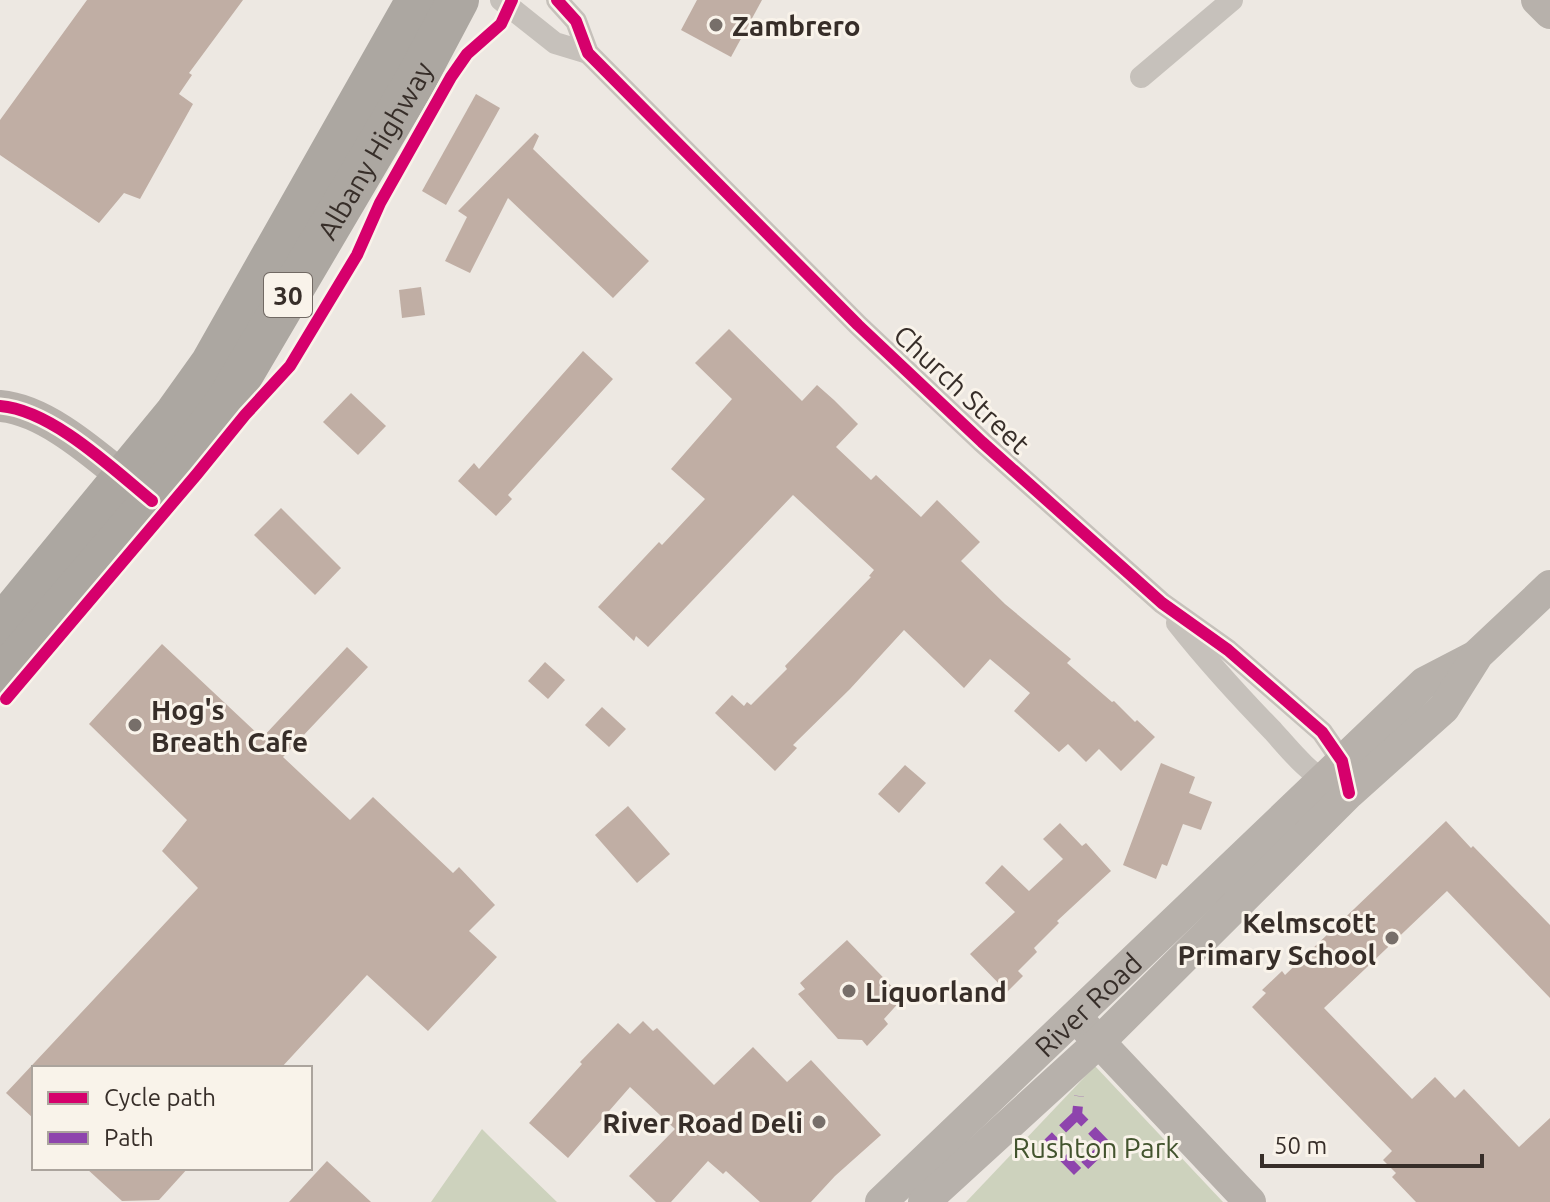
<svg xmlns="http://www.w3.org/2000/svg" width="1550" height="1202" font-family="Ubuntu,sans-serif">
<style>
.green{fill:#cdd2bd}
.building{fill:#c0aea4}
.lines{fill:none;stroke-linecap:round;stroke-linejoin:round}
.street{stroke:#c6c1bb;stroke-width:22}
.secondary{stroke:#b7b1ab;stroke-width:32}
.highway{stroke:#aca7a1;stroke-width:42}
.quiet{stroke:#8e44ad;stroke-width:10;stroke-dasharray:20 10;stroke-linecap:butt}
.cycleway-casing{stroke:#f9f3ea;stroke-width:17}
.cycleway{stroke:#d6006c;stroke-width:12}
.poi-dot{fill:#776f6a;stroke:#f9f3ea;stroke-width:3}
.labels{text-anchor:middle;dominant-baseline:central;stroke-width:6;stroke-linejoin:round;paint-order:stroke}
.shield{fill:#f9f3ea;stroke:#716963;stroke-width:2}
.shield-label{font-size:26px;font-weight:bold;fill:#372e29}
.poi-label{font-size:28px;font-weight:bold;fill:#372e29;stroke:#f9f3ea;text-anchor:start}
.street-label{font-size:28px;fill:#372e29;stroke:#f9f3ea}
.park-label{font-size:28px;fill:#43542e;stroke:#f9f3ea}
</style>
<rect width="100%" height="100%" fill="#ede8e2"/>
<g class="green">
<path d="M1095,1066L1223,1202H966Z"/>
<path d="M482,1129L491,1138L557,1202H431Z"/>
</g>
<g class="building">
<path d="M87,0H243L189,73L192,75L179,94L193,104L140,199L124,193L99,223L0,155V120Z"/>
<path d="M697,0H762L731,57L681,30Z"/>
<path d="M476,94L500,108L446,205L422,191Z"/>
<path d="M535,133L539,136L533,149L649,261L613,298L508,198L470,273L445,261L467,217L458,211Z"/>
<path d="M421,287L425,315L402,318L399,290Z"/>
<path d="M729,329L802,401L817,385L834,400L858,424L836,447L871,480L876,475L921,517L937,500L980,542L961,561L1005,604L1071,659L1067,663L1112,702L1114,701L1135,722L1137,720L1155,737L1121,771L1099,749L1086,762L1068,744L1059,752L1014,711L1030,693L990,659L964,688L904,630L850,689L793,745L797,748L775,771L715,713L732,695L744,706L747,702L751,705L787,669L785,666L871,577L869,576L874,570L793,495L648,647L636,636L634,641L598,607L659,542L662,545L705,499L671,469L732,399L695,363Z"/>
<path d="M583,351L613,379L508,495L512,499L496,516L458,481L474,463L479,469Z"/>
<path d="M351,393L386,426L358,455L323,422Z"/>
<path d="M281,508L341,568L315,595L254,535Z"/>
<path d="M162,644L262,738L347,647L368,667L283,757L350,820L373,797L453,873L459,867L495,905L469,931L497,957L428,1031L367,975L281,1068H34V1119L6,1093L198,888L162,851L187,820L89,724Z"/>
<path d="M545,662L565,680L548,699L528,681Z"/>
<path d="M602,707L626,729L609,747L585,725Z"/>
<path d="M1161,763L1195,777L1189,793L1212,802L1201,830L1183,824L1167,866L1162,864L1156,879L1123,865Z"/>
<path d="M905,765L926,783L899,813L878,794Z"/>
<path d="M628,806L670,854L637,883L595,835Z"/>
<path d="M1446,821L1471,848L1473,846L1550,925V998L1447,891L1324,1008L1412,1099L1435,1077L1455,1098L1464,1089L1519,1147L1550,1118V1202H1416L1392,1177L1396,1173L1383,1160L1392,1151L1252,1007L1266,993L1262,990L1282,971L1285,975Z"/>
<path d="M1060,823L1082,846L1086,843L1111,871L1057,921L1059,923L1034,948L1037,952L1018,971L1023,976L1007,992L970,954L1015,912L985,883L1002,865L1029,891L1063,859L1043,839Z"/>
<path d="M847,940L903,998L884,1019L888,1024L867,1046L862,1040L838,1039L798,994L805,989L800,983Z"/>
<path d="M643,1021L653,1031L657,1028L714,1085L753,1047L787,1082L811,1060L881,1135L835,1176L811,1202H760L726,1171L723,1174L708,1161L671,1202H656L629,1176L675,1129L630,1087L568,1158L529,1123L582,1064L580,1062L618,1023L630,1034Z"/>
<path d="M327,1161L371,1202H289Z"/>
<path d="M86,1168H188L159,1200L122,1201Z"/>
</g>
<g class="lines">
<g class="street">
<path d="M501,0L555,43L588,53"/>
<path d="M557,0L576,21L588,53L858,325L982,442L1162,603L1228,650L1322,732L1342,761L1345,772"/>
<path d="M1141,77L1232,0"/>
<path d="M1177,623C1207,661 1239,696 1273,731C1290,750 1309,774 1332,785"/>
</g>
<g class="secondary">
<path d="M1537,0L1550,13"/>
<path d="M0,406C49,410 102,461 139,490"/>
<path d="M1085,1027L1250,1202"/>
<path id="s1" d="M881,1202L1424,683L1476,656"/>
<path d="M924,1202L1099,1042L1349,793L1444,708L1478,654L1550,586"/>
</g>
<g class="highway">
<path d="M0,627L176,413L211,364L417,0"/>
<path id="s2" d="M0,679L152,501L227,401L414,83L458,0"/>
</g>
<path class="quiet" d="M1077,1115L1049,1142L1078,1172L1106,1145L1077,1115L1079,1096"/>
<defs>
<g id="cycleway">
<path d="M557,0L576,21L588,53L858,325L982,442L1162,603L1228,650L1322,732L1342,761L1349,793"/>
<path d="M0,406C52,410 113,469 152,501"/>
<path d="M6,699L197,474L245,415L290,366L357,255L380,203L451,77L467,54L501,24L512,0"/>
</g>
</defs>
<use href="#cycleway" class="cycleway-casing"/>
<use href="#cycleway" class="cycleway"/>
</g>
<g class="poi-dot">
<circle cx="716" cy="25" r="8"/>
<circle cx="135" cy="725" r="8"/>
<circle cx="1392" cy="938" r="8"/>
<circle cx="849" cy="991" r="8"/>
<circle cx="819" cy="1122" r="8"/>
</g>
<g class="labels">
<rect class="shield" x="264" y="273" width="48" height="44" rx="6"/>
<g class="shield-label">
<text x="288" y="295">30</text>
</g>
<g class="poi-label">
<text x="732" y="25">Zambrero</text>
<text x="151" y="709">Hog's<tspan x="151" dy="32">Breath Cafe</tspan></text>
<text x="1376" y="922" text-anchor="end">Kelmscott<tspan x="1376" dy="32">Primary School</tspan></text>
<text x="865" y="991">Liquorland</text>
<text x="803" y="1122" text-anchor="end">River Road Deli</text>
</g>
<g class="street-label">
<text stroke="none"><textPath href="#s2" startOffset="650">Albany Highway</textPath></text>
<text transform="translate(962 389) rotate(43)">Church Street</text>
<text stroke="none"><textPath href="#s1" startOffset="286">River Road</textPath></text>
</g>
<g class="park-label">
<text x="1096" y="1147">Rushton Park</text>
</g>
</g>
<rect x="32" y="1066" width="280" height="104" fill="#f9f3ea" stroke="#aba49d" stroke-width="2"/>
<rect x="48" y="1092" width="40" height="12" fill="#d6006c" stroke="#aba49d" stroke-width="2"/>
<text x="104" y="1106" font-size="24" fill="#372e29">Cycle path</text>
<rect x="48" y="1132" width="40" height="12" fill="#8e44ad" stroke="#aba49d" stroke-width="2"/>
<text x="104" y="1146" font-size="24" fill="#372e29">Path</text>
<path d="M1262 1154v12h220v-12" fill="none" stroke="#372e29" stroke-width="4"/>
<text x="1274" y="1154" font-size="24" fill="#372e29" stroke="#f9f3ea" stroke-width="6" paint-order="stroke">50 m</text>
</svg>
